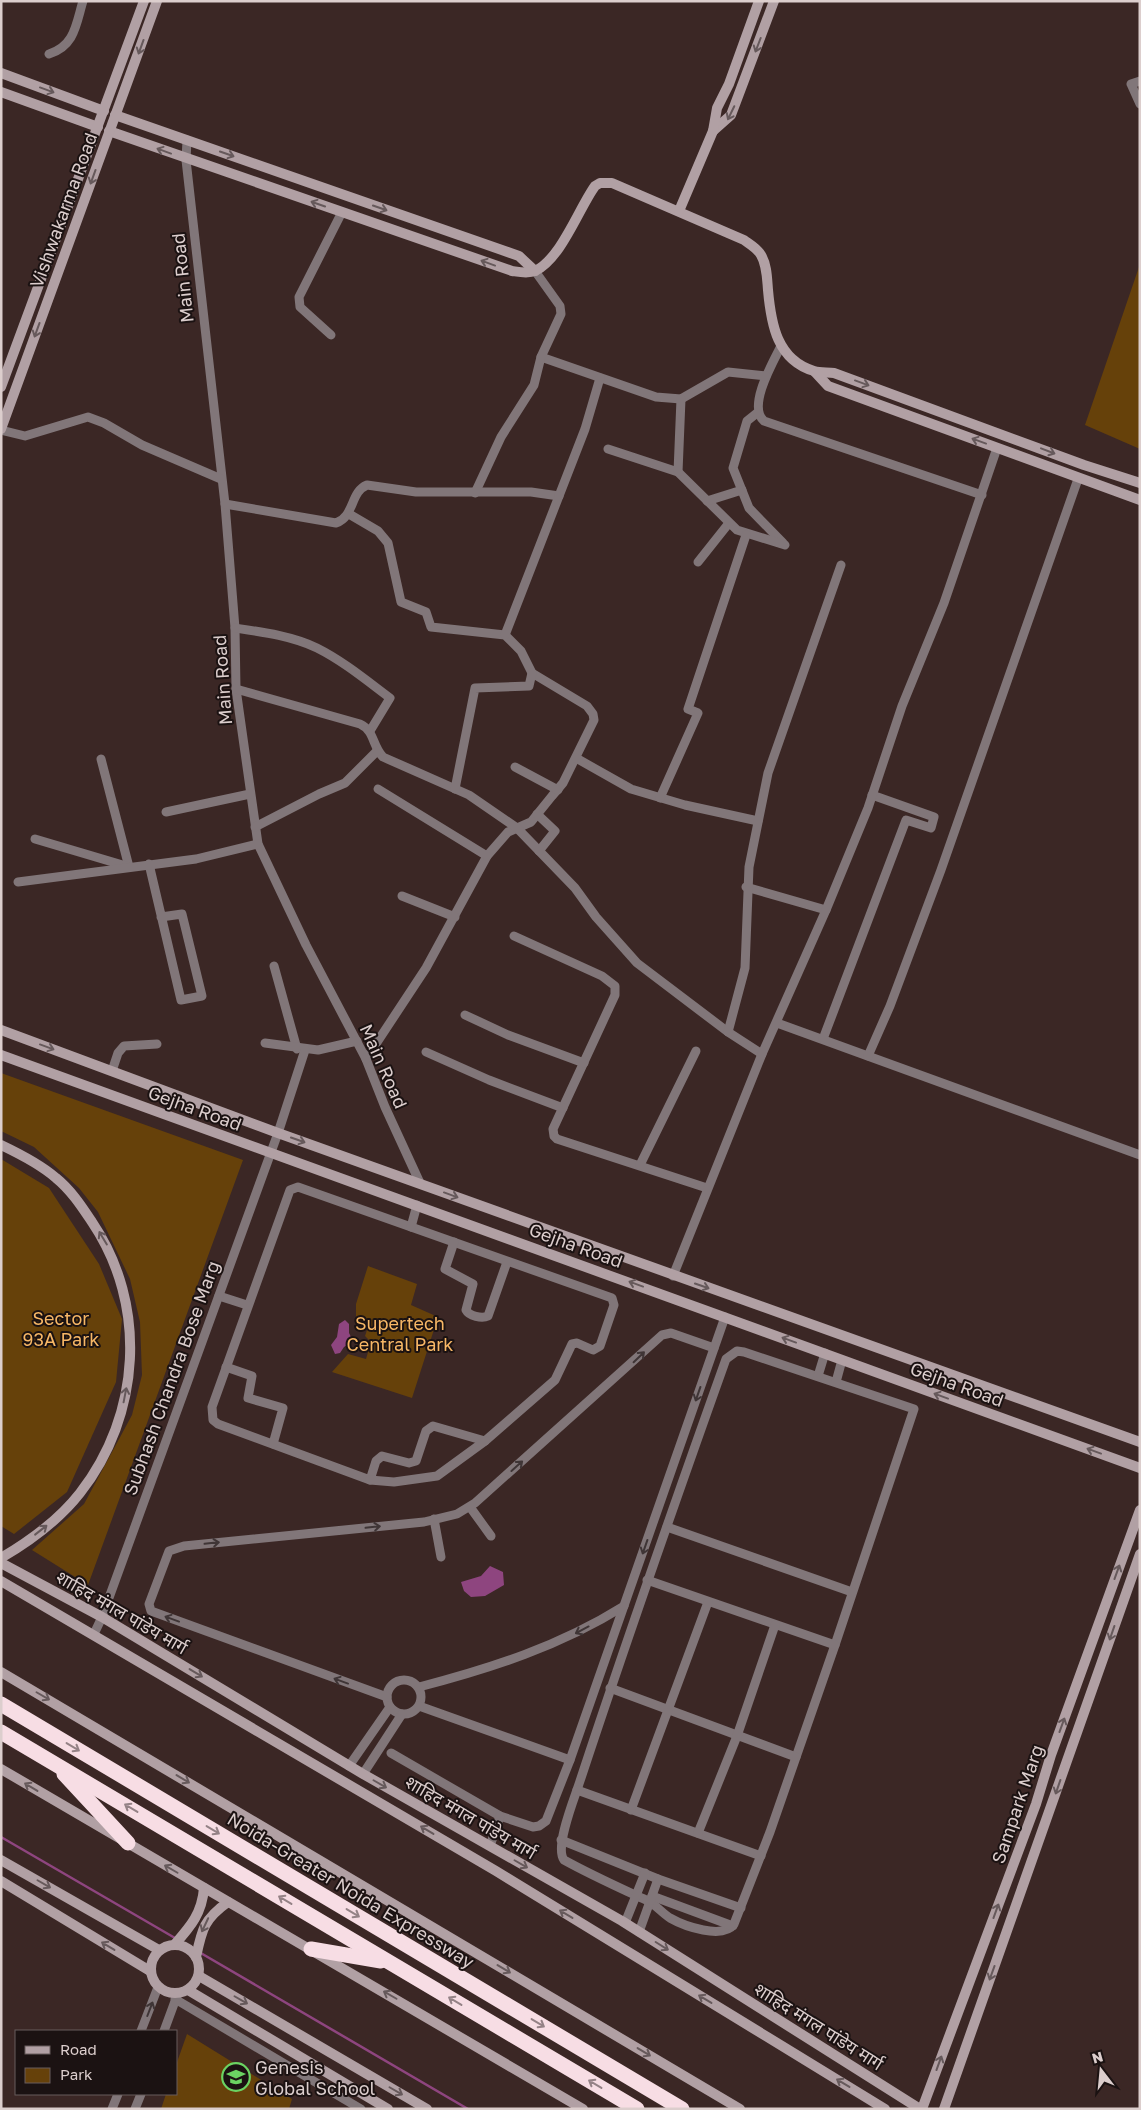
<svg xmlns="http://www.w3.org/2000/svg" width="1141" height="2110" font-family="'Golos Text','Noto Sans Devanagari',sans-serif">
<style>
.green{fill:#66410a}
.water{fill:#8e457f}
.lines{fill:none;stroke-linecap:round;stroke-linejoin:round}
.stream{stroke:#8e457f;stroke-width:2.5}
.street{stroke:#817679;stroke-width:9}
.secondary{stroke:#b1a0a4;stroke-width:10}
.highway{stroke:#f7dde4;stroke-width:15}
.oneway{stroke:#66595b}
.oneway2{stroke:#3f3536}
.oneway3{stroke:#948286}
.labels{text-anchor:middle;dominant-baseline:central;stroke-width:4;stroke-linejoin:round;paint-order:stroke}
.street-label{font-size:18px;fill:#dccecd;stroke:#1b1212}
.park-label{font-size:18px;fill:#f7b766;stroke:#1b1212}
.poi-label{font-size:18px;fill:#dccecd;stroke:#1b1212;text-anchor:start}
</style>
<rect width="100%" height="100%" fill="#3b2725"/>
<g class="green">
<path d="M1140,264V449L1085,425Z"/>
<path d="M1,1073L243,1160L88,1585L32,1550L84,1504L132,1415L142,1375L140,1322L130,1279L98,1212L79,1188L34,1147L1,1131Z"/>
<path d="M1,1159L49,1188L99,1264L122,1319L116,1382L67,1492L14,1534L1,1526Z"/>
<path d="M368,1266L417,1284L411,1305L438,1317L412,1398L332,1372L348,1354L366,1359L371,1342L365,1336L368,1327L356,1322V1304Z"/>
<path d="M187,2034L292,2099L289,2109H161L166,2094H176V2065Z"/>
</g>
<g class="water">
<path d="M345,1320L349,1324V1333L353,1341L344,1347L340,1353L335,1354L331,1345L337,1337L339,1324Z"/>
<path d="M490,1566L503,1572L504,1585L485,1596L471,1597L464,1591L461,1582L481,1576Z"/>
</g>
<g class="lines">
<g class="stream">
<path d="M1,1837L175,1938"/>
<path d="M180,1941L195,1949"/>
<path d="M199,1952L468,2109"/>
</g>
<g class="street">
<path d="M49,54C75,46 76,24 83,1"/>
<path d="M1140,81L1131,84L1140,104"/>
<path d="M187,140L186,160L225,504L235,628L236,689L258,844L306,945L366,1059L385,1107L420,1183"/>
<path d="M331,335L300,307L299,297L342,212"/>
<path d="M781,346C773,362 747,407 764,421L982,495"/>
<path d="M541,357L656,397L681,399L728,372L766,376"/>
<path d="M757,413L747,421L733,468L749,508L783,543"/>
<path d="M1,430L25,436L88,417L104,423L142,445L221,479"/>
<path d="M608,449L678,472L737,530L785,545"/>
<path d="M678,472L681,399"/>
<path d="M475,493L501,437L534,385L541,357L561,314L560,306L535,271"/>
<path d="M707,501L742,490"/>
<path d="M225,504L336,523C355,516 350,492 367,485L416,492H531L559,496"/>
<path d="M349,514L378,531L388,543L401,602L426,612L431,627L505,635L521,651L532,673L587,706L593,714L594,720L563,783L552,796L531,822L508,832L487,856L426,968L366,1059"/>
<path d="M698,562L729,523"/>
<path d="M235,628C262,632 292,636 317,648C343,661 366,680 390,698L370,731"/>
<path d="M505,635L585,429L600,378"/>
<path d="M236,689L360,724C375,731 372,746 383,757L469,795L517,828L575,888L596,917L637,963L728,1032L762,1054"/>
<path d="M576,758L631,789L685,805L758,821"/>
<path d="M101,759L129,867"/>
<path d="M515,767L558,790"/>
<path d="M378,789L487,856"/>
<path d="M455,789L475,688L529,686L532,673"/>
<path d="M660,798L698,713L688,709L746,535"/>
<path d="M166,812L250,794"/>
<path d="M537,814L555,831L539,851"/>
<path d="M255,827L319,794L345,783L377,751"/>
<path d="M35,839L126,866"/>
<path d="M149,864L181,1000L202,996L182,914L161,917"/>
<path d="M18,882L196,859L258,844"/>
<path d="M746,887L826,910"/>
<path d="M402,896L455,917"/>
<path d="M514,936L602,976L615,986V995L553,1129L554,1136L557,1139L707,1188"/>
<path d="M274,966L297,1049"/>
<path d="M465,1015L508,1035L584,1063"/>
<path d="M777,1023L1140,1155"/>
<path d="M728,1032L745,968L749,867L768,773L841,565"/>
<path d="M823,1039L906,820L931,828L934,817L872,795"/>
<path d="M265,1043L318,1050L357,1041"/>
<path d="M426,1052L489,1080L563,1108"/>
<path d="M868,1056L890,1006L941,870L1078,479"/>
<path d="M112,1071L118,1053L124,1046L157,1044"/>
<path d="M640,1165L696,1051"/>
<path d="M298,1187L612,1298L614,1305L600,1346L593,1350L577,1343L572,1344L555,1380L485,1441L433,1426L426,1431L416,1461L409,1463L382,1456L376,1461L370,1480L218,1424L213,1420L212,1407L290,1190Z"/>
<path d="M411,1227L417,1205"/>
<path d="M454,1242L445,1269L473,1284L466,1310C469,1316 482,1319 488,1316L507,1262"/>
<path d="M673,1276L762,1054L826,910L868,808L902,706L944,603L997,448"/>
<path d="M219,1296L247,1305"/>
<path d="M737,1351L744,1352L914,1409L835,1645L770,1832L734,1924C723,1940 684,1926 670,1918C662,1913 656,1905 648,1901C620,1888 591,1875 564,1860C554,1847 575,1797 580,1781C627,1639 676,1499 726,1359Z"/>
<path d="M226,1367L252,1376L248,1398L283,1408L273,1444"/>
<path d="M818,1376L825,1353"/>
<path d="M836,1382L842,1360"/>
<path d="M370,1480L394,1482L437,1476L485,1441"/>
<path d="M470,1507L491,1536"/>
<path d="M434,1519L441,1557"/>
<path d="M667,1527L852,1592"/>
<path d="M647,1580L835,1645"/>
<path d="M94,1634L102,1617L278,1133L305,1050"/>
<circle cx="404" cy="1697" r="17"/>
<path d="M419,1687C492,1668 560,1646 624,1606"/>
<path d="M610,1688L796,1757"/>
<path d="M387,1697L151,1611L149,1604L169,1551L184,1546L424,1522L457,1514L475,1503L662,1335L671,1333L714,1348"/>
<path d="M419,1706L570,1760"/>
<path d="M391,1753L500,1816L533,1827L539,1826L546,1821L570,1760L725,1317"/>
<path d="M349,1766L390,1707"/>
<path d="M363,1774L402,1714"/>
<path d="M577,1790L761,1856"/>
<path d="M631,1810L708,1602"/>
<path d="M698,1833L737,1736L775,1625"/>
<path d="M561,1840L658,1879L741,1908"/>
<path d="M490,1846L500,1816"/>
<path d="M652,1896L733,1926"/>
<path d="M625,1923L645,1873"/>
<path d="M639,1932L658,1879"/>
<path d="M175,1999L361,2109"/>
<path d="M141,2031L158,1987"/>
<path d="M164,2031L178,1993"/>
<path d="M112,2109L118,2094"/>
<path d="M135,2109L141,2094"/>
</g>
<g class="secondary">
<path d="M1,73L104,111"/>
<path d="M1,92L98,127"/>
<path d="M115,115L519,256L535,271"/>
<path d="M109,131L512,271C519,272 528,274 535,271C561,259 579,208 595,186L600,183H612L744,240C751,245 757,248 761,255C767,265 767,278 768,290C771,324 777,360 814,371C820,373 828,372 834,373L1084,465L1140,483"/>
<path d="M713,131L731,115L774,1"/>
<path d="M679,211L713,131L717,108L729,84L759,1"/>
<path d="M815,372L828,386L1140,500"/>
<path d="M1,387L144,1"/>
<path d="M1,429L157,1"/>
<path d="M1,1030L278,1133L1140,1442"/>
<path d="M1,1055L1140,1468"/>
<path d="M1,1145C20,1154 40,1164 56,1178C71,1190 82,1207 92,1222C148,1305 141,1415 80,1493C59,1520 30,1541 1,1558"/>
<path d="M1,1563L102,1617L363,1774L622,1921L920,2109"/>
<path d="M1,1581L496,1871L885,2109"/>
<path d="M1,1672L740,2109"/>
<path d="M1,1769L583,2109"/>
<path d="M1,1860L159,1950"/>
<path d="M1,1881L150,1971"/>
<path d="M175,1944C191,1926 202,1913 204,1888"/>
<circle cx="175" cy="1969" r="24"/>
<path d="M196,1957C202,1929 204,1919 228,1902"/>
<path d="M199,1976L427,2109"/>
<path d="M188,1990L388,2109"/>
<path d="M922,2109L1036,1804L1051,1755L1140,1510"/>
<path d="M944,2109L1140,1554"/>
</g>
<g class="highway">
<path d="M1,1704L682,2109"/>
<path d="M1,1732L637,2109"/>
<path d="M64,1774L128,1843"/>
<path d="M311,1949L381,1961"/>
</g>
</g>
<defs><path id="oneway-shaft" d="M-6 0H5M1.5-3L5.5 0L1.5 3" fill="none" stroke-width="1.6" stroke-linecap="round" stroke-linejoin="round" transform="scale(1.25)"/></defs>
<g class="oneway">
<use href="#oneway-shaft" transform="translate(758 45) rotate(111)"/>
<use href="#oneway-shaft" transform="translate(141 47) rotate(110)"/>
<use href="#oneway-shaft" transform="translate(47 90) rotate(20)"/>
<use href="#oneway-shaft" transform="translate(731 113) rotate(116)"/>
<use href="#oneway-shaft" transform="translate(164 151) rotate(-160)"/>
<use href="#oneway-shaft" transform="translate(227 154) rotate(19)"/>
<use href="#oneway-shaft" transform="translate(93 177) rotate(110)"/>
<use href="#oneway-shaft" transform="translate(318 204) rotate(-161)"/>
<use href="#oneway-shaft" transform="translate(380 208) rotate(19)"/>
<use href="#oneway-shaft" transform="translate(488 263) rotate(-160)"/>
<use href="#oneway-shaft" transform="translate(37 330) rotate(110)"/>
<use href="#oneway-shaft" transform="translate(862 383) rotate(20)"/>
<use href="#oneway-shaft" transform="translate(979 441) rotate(-160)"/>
<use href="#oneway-shaft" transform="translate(1048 451) rotate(21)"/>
<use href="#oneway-shaft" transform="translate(47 1047) rotate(20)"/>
<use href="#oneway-shaft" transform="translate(298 1140) rotate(19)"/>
<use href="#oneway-shaft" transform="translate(451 1195) rotate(20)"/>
<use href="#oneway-shaft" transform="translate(103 1238) rotate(-121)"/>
<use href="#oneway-shaft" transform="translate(636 1284) rotate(-160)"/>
<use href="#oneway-shaft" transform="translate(702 1286) rotate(19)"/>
<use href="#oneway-shaft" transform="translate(789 1340) rotate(-160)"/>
<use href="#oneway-shaft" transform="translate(125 1395) rotate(-79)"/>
<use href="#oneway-shaft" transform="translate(941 1396) rotate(-160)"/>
<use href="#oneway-shaft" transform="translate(1094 1451) rotate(-160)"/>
<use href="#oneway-shaft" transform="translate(41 1530) rotate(-38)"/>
<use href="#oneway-shaft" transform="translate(1117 1572) rotate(-70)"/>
<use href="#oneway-shaft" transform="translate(1112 1633) rotate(109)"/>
<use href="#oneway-shaft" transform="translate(196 1673) rotate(31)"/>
<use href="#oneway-shaft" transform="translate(43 1696) rotate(30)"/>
<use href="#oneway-shaft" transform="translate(1062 1725) rotate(-70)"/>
<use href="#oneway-shaft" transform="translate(183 1779) rotate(31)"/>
<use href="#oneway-shaft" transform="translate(380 1784) rotate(30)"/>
<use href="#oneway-shaft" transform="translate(31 1787) rotate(-149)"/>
<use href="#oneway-shaft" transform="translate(1058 1787) rotate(109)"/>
<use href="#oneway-shaft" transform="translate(427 1830) rotate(-149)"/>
<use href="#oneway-shaft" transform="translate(521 1864) rotate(30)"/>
<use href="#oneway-shaft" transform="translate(171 1869) rotate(-150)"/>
<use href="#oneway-shaft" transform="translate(44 1884) rotate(30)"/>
<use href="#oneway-shaft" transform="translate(996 1911) rotate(-70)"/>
<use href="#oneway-shaft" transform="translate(566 1914) rotate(-149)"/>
<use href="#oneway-shaft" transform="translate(205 1925) rotate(115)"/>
<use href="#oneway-shaft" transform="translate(108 1946) rotate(-149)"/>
<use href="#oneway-shaft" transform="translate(662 1946) rotate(32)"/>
<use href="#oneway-shaft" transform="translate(504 1969) rotate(31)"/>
<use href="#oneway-shaft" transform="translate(992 1973) rotate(110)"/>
<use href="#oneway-shaft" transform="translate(390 1995) rotate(-150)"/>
<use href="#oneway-shaft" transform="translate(705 1999) rotate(-149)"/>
<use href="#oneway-shaft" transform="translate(241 2000) rotate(30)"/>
<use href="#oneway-shaft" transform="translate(644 2052) rotate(31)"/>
<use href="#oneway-shaft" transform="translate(939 2063) rotate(-70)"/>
<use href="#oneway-shaft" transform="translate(843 2083) rotate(-149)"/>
<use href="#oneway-shaft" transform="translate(396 2091) rotate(30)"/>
</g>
<g class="oneway2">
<use href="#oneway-shaft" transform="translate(639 1357) rotate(-44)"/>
<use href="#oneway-shaft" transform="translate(698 1394) rotate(109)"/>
<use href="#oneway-shaft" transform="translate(517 1466) rotate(-42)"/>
<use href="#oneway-shaft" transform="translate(373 1527) rotate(-6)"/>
<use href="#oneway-shaft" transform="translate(212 1543) rotate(-6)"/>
<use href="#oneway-shaft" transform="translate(645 1547) rotate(109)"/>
<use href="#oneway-shaft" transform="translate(172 1619) rotate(-160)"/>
<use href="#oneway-shaft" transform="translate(582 1630) rotate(152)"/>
<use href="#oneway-shaft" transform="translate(341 1681) rotate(-160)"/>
<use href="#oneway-shaft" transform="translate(150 2009) rotate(-69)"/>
</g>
<g class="oneway3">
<use href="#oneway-shaft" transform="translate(73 1747) rotate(31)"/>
<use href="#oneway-shaft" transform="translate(131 1808) rotate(-149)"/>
<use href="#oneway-shaft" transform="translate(213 1830) rotate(31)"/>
<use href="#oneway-shaft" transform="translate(285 1900) rotate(-149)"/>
<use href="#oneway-shaft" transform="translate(353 1913) rotate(31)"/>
<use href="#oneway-shaft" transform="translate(455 2001) rotate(-149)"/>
<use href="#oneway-shaft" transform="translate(538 2023) rotate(31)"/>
<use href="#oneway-shaft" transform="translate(595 2084) rotate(-149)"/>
</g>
<defs>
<symbol id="school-ring" viewBox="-11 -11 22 22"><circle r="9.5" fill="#1b1212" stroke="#6bd362" stroke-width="1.5"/><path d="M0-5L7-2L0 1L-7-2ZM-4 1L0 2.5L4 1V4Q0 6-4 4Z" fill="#6bd362"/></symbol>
</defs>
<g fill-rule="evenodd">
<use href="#school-ring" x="220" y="2061" width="32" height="32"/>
</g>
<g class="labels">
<g class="street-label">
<text transform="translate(63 210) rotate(-70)">Vishwakarma Road</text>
<text transform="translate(182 278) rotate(-96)">Main Road</text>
<text transform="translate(222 680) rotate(-94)">Main Road</text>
<text transform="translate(384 1066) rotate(66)">Main Road</text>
<text transform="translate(195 1108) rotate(20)">Gejha Road</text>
<text transform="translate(576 1245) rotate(20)">Gejha Road</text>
<text transform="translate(171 1378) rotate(-70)">Subhash Chandra Bose Marg</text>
<text transform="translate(957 1384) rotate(20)">Gejha Road</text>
<text transform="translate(122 1612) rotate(30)">शाहिद मंगल पांडेय मार्ग</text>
<text transform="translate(1017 1804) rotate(-71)">Sampark Marg</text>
<text transform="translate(471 1817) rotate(30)">शाहिद मंगल पांडेय मार्ग</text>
<text transform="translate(351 1890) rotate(31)">Noida-Greater Noida Expressway</text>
<text transform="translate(819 2026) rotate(32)">शाहिद मंगल पांडेय मार्ग</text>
</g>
<g class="park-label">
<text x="61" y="1318">Sector<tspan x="61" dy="21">93A Park</tspan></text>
<text x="400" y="1323">Supertech<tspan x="400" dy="21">Central Park</tspan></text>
</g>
<g class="poi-label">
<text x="255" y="2067">Genesis<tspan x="255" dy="21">Global School</tspan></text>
</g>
</g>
<rect width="1141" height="2110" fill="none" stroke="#dccecd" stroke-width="5"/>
<rect x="15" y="2030" width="162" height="65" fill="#1b1212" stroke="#685d5d"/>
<rect x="25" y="2046" width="25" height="8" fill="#b1a0a4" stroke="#685d5d"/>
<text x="60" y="2055" font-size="15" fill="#dccecd">Road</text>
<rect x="25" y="2068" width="25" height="15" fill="#66410a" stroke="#685d5d"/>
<text x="60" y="2080" font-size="15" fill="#dccecd">Park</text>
<g transform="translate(1101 2070) rotate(344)" stroke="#1b1212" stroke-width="4" paint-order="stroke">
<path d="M0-4L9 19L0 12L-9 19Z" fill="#dccecd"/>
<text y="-8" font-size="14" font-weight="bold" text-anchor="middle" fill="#dccecd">N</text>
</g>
</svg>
